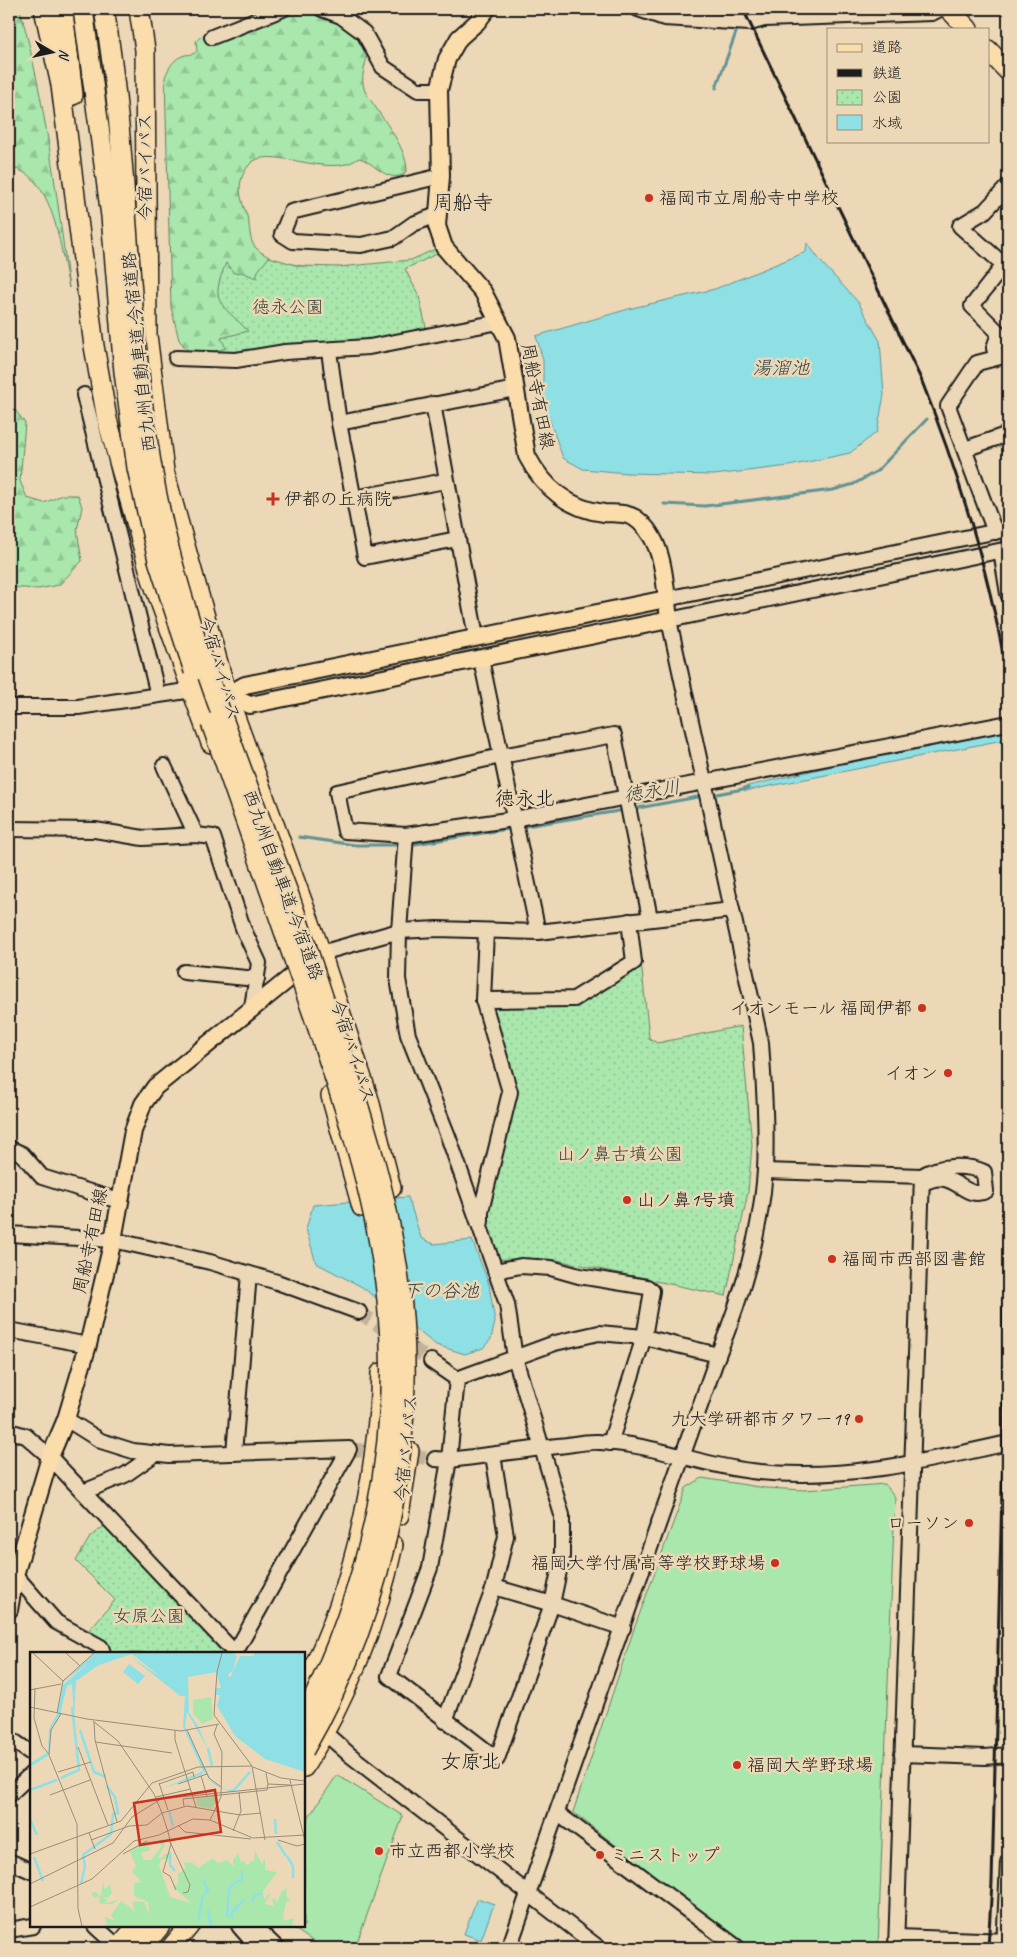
<svg xmlns="http://www.w3.org/2000/svg" width="1017" height="1957" font-family="Caveat,'Klee One',sans-serif">
<style>
.grass{fill:#a9e7ad;stroke:#628264}
.forest{fill:url(#forest-firs);stroke:#628264}
.park{fill:url(#park-dots);stroke:#628264}
.water{fill:#8ee0e5;stroke:#609295}
.lines{fill:none;stroke-linecap:round;stroke-linejoin:round}
.stream{stroke:#609295;stroke-width:3}
.minor-tunnel{stroke:#c2b297;stroke-width:14;stroke-dasharray:14 7;stroke-linecap:butt}
.minor-casing{stroke:#1c1c1c;stroke-width:18}
.major-casing{stroke:#1c1c1c;stroke-width:20}
.highway-casing{stroke:#1c1c1c;stroke-width:22}
.minor{stroke:#ecd8b6;stroke-width:14}
.major{stroke:#faddab;stroke-width:16}
.highway{stroke:#faddab;stroke-width:19}
.rail{stroke:#1c1c1c;stroke-width:3}
.highway-bridge-casing{stroke:#1c1c1c;stroke-width:22;stroke-linecap:butt}
.highway-bridge{stroke:#faddab;stroke-width:19}
.poi-dot{fill:#c8321e;stroke:#ecd8b6;stroke-width:2}
.labels{text-anchor:middle;dominant-baseline:central;stroke-width:5;stroke-linejoin:round;paint-order:stroke}
.street-label{font-size:18px;fill:#1c1c1c;stroke:#ecd8b6}
.poi-label{font-size:18px;fill:#1c1c1c;stroke:#ecd8b6;text-anchor:start}
.park-label{font-size:18px;fill:#384539;stroke:#ecd8b6}
.water-label{font-size:19px;font-style:italic;fill:#334344;stroke:#ecd8b6}
.quarter-label{font-size:20px;fill:#1c1c1c;stroke:#ecd8b6}
.inset-river{fill:none;stroke:#8ee0e5;stroke-width:2.5}
.inset-road{fill:none;stroke:#998d78;stroke-width:1}
.view{fill:#c8321e;fill-opacity:0.15;stroke:#c8321e;stroke-width:2.5}
.inset-edge{fill:none;stroke:#1c1c1c;stroke-width:2.5}
</style>
<defs>
<pattern id="forest-firs" width="22" height="20" patternUnits="userSpaceOnUse" patternTransform="scale(1.25)"><rect width="22" height="20" fill="#a9e7ad"/><path d="M5 1l3.5 6h-7zM16 11l3.5 6h-7z" fill="#91c694"/></pattern>
<pattern id="park-dots" width="8" height="8" patternUnits="userSpaceOnUse" patternTransform="scale(1.25)"><rect width="8" height="8" fill="#a9e7ad"/><path d="M2 2h.1M6 6h.1" fill="none" stroke="#91c694" stroke-width="1.8" stroke-linecap="round"/></pattern>
</defs>
<rect width="100%" height="100%" fill="#ecd8b6"/>
<filter id="ink" filterUnits="userSpaceOnUse"><feTurbulence type="fractalNoise" baseFrequency=".02" numOctaves="2"/><feDisplacementMap in="SourceGraphic" scale="10" xChannelSelector="R" yChannelSelector="G"/><feConvolveMatrix kernelMatrix="1 2 1 2 8 2 1 2 1" color-interpolation-filters="sRGB"/></filter>
<g filter="url(#ink)">
<g class="grass">
<path d="M702,1478L765,1488L805,1490L885,1484L895,1497L878,1948H747L573,1812L634,1629L686,1488Z"/>
<path d="M337,1775L403,1816L355,1948H323L290,1926H304V1824Z"/>
</g>
<g class="forest">
<path d="M9,9H20C45,101 57,194 69,288C61,253 54,171 9,168Z"/>
<path d="M308,13C326,15 346,24 359,38C376,57 358,67 364,88C366,96 372,101 376,108C388,126 405,147 407,169L404,174C387,184 373,161 359,158C329,181 267,142 249,165C235,183 240,197 247,216C251,226 248,240 256,248C279,271 341,268 371,271L237,350L205,353L188,351L179,340L171,307L165,77C169,67 174,58 185,55C191,54 193,55 197,51L196,41L203,35L235,34L288,16Z"/>
<path d="M13,407L25,423L20,481L27,498L44,503L62,495H78L82,507L77,530L82,561L59,585L38,589L9,587V409Z"/>
</g>
<g class="park">
<path d="M440,247L443,251L405,269L419,296L427,332L374,342L227,359L207,354L226,348L221,338L248,331C220,302 209,304 226,263L234,273L242,272L256,278L258,271L269,257L299,266L339,267L411,260Z"/>
<path d="M641,961L649,1038L657,1043L741,1026L752,1145L748,1192L726,1296L557,1260L496,1259L482,1223L516,1086L487,1010L494,1005L579,1002Z"/>
<path d="M111,1521L235,1653H103L83,1637L115,1600L76,1561L90,1537Z"/>
</g>
<g class="water">
<path d="M807,243L822,263L858,302L880,341L884,395L877,432L850,453L789,466L714,475L627,473L583,469L563,458L543,402V360L536,336L632,308L715,289L806,252Z"/>
<path d="M1008,731V739L745,791L744,787L827,767Z"/>
<path d="M408,1197L421,1238L434,1244L472,1240L489,1284L495,1322L491,1339L483,1348L465,1354L436,1345L362,1287L316,1263L306,1229L313,1205Z"/>
<path d="M477,1898L494,1904L481,1940L464,1934Z"/>
</g>
<g class="lines">
<g class="stream">
<path d="M716,88L738,27"/>
<path d="M664,504L705,506L833,490L854,484L877,471L927,419"/>
<path d="M712,795L748,788"/>
<path d="M633,809L703,796"/>
<path d="M57,823L90,822L117,828"/>
<path d="M520,827L625,810"/>
<path d="M167,830L184,827"/>
<path d="M299,837L355,845H402"/>
<path d="M409,845L514,828"/>
</g>
<g class="minor-tunnel">
<path d="M359,1312L431,1361"/>
<path d="M349,1449L435,1459"/>
</g>
<defs>
<g id="minor">
<path d="M322,9L341,16L364,33L383,67L418,90H439"/>
<path d="M638,9L664,18L750,23L764,19L932,13L940,9"/>
<path d="M212,37L283,9"/>
<path d="M437,215L413,224L393,238L361,245L293,241L282,234L291,212L441,176"/>
<path d="M329,351L339,423L365,557L457,539"/>
<path d="M996,357L994,348L999,333L972,306L1004,265L960,226L985,211L1008,186"/>
<path d="M176,358L236,360L285,352L369,347L499,322"/>
<path d="M84,395L158,695"/>
<path d="M433,404L476,637"/>
<path d="M339,423L515,389"/>
<path d="M965,449L1008,434"/>
<path d="M354,498L445,481"/>
<path d="M995,532L948,406L977,363L1008,355"/>
<path d="M1001,551L1008,594"/>
<path d="M666,599L1008,529"/>
<path d="M481,659L538,932"/>
<path d="M9,707H78L193,690"/>
<path d="M164,766L196,835"/>
<path d="M9,829L95,830L143,838L196,835L213,837L243,928L259,963L252,1007"/>
<path d="M406,835L399,931L437,929L538,932L732,910"/>
<path d="M650,918L614,735L501,756L337,792L345,831L406,835L514,819L1008,723"/>
<path d="M321,953L399,931L398,979L408,1035L448,1136L507,1304L515,1358L562,1515V1557L552,1604L623,1628"/>
<path d="M184,972L257,979"/>
<path d="M483,1000L486,931"/>
<path d="M9,1148L22,1154L42,1177L119,1201"/>
<path d="M765,1171L922,1176L896,1948"/>
<path d="M922,1184C954,1165 963,1202 986,1191L984,1172C967,1164 937,1165 922,1176"/>
<path d="M481,1222V1211L510,1092L483,1000L574,999L634,962L629,921"/>
<path d="M9,1234L113,1240L210,1262L277,1282L359,1312"/>
<path d="M9,1330L88,1345"/>
<path d="M431,1361L457,1379"/>
<path d="M457,1379L449,1460L430,1568L389,1676L497,1759L552,1604L494,1587"/>
<path d="M457,1379L555,1343L599,1333L644,1337L652,1291L647,1287L579,1276L551,1268L521,1266L495,1271"/>
<path d="M66,1419L101,1441L133,1451L169,1455L349,1449L235,1653"/>
<path d="M9,1431L26,1436L50,1457L235,1653"/>
<path d="M610,1443L644,1337L718,1355"/>
<path d="M234,1453L249,1274"/>
<path d="M435,1459L449,1460C485,1456 522,1450 558,1446C571,1445 586,1441 599,1442C651,1443 699,1465 751,1471C837,1482 924,1462 1008,1443"/>
<path d="M83,1492L125,1475L155,1454"/>
<path d="M15,1575L56,1622L101,1647L103,1653"/>
<path d="M445,1721L494,1587L506,1536L493,1455"/>
<path d="M317,1726L350,1755L599,1948"/>
<path d="M9,1738L31,1753"/>
<path d="M902,1754L985,1757L1008,1755"/>
<path d="M9,1795L31,1774"/>
<path d="M557,1813L738,1948"/>
<path d="M9,1861L31,1871"/>
<path d="M95,1926L119,1948"/>
<path d="M239,1926L258,1948"/>
<path d="M254,1926L277,1948"/>
<path d="M9,1930L33,1926"/>
<path d="M897,1937L1008,1941"/>
<path d="M509,1948L718,1355C742,1296 761,1234 765,1170C767,1128 764,1086 761,1043L669,620L1008,549"/>
<path d="M1004,1948L1008,1862"/>
</g>
<g id="major">
<path d="M218,694L227,695L250,705L669,620C665,589 666,545 640,522C630,512 617,514 604,513C569,509 543,487 527,456L507,338L483,292L444,247L437,226L441,176L439,90L447,59L459,38L477,22L487,9"/>
<path d="M227,695L245,685L666,599"/>
<path d="M9,1610L15,1575L50,1457L66,1419L88,1345L113,1240L133,1131L143,1104L155,1087L306,965"/>
</g>
<g id="highway">
<path d="M44,9L61,85L94,346L107,419L152,579L211,743"/>
<path d="M63,9L73,95"/>
<path d="M139,9L145,50L147,335L164,471L227,695L321,953L369,1100L391,1188"/>
<path d="M949,9L968,29"/>
<path d="M988,50L1008,71"/>
<path d="M331,1096L362,1207"/>
<path d="M399,1515L409,1451"/>
<path d="M304,1687C354,1590 377,1481 381,1373"/>
<path d="M304,1767C346,1700 377,1622 393,1545"/>
<path d="M118,1948L137,1926"/>
<path d="M142,1948L160,1926"/>
<path d="M171,1948L189,1926"/>
</g>
</defs>
<use href="#minor" class="minor-casing"/>
<use href="#major" class="major-casing"/>
<use href="#highway" class="highway-casing"/>
<use href="#minor" class="minor"/>
<use href="#major" class="major"/>
<use href="#highway" class="highway"/>
<g class="rail">
<path d="M743,9L921,379C960,477 991,578 1008,682"/>
<path d="M988,1948L992,1882L1003,1452V1308L1008,1178"/>
</g>
<defs>
<g id="highway-bridge">
<path d="M83,9L111,216L124,372L137,468L158,560L194,671"/>
<path d="M104,9C135,190 123,377 171,556C202,672 248,785 290,898C306,943 320,989 336,1035C359,1106 383,1179 395,1253C424,1421 389,1603 304,1750"/>
<path d="M211,723C243,813 274,903 306,994C340,1092 377,1195 387,1300C402,1446 369,1588 304,1718"/>
</g>
</defs>
<use href="#highway-bridge" class="highway-bridge-casing"/>
<use href="#highway-bridge" class="highway-bridge"/>
</g>
</g>
<g class="poi-dot">
<circle cx="649" cy="198" r="5"/>
<path d="M270.5 491.5h5v5h5v5h-5v5h-5v-5h-5v-5h5z"/>
<circle cx="922" cy="1008" r="5"/>
<circle cx="948" cy="1073" r="5"/>
<circle cx="627" cy="1200" r="5"/>
<circle cx="832" cy="1259" r="5"/>
<circle cx="859" cy="1419" r="5"/>
<circle cx="969" cy="1523" r="5"/>
<circle cx="775" cy="1563" r="5"/>
<circle cx="737" cy="1765" r="5"/>
<circle cx="379" cy="1851" r="5"/>
<circle cx="600" cy="1855" r="5"/>
</g>
<g class="labels">
<g class="street-label">
<text transform="translate(145 167) rotate(-90)">今宿バイパス</text>
<text transform="translate(139 352) rotate(-96)">西九州自動車道;今宿道路</text>
<text transform="translate(538 396) rotate(79)">周船寺有田線</text>
<text transform="translate(220 668) rotate(74)">今宿バイパス</text>
<text transform="translate(283 885) rotate(70)">西九州自動車道;今宿道路</text>
<text transform="translate(353 1051) rotate(72)">今宿バイパス</text>
<text transform="translate(90 1241) rotate(-78)">周船寺有田線</text>
<text transform="translate(406 1448) rotate(-85)">今宿バイパス</text>
</g>
<g class="poi-label">
<text x="659" y="198">福岡市立周船寺中学校</text>
<text x="284" y="499">伊都の丘病院</text>
<text x="912" y="1008" text-anchor="end">イオンモール 福岡伊都</text>
<text x="938" y="1073" text-anchor="end">イオン</text>
<text x="637" y="1200">山ノ鼻1号墳</text>
<text x="842" y="1259">福岡市西部図書館</text>
<text x="849" y="1419" text-anchor="end">九大学研都市タワー19</text>
<text x="959" y="1523" text-anchor="end">ローソン</text>
<text x="765" y="1563" text-anchor="end">福岡大学付属高等学校野球場</text>
<text x="747" y="1765">福岡大学野球場</text>
<text x="389" y="1851">市立西都小学校</text>
<text x="610" y="1855">ミニストップ</text>
</g>
<g class="park-label">
<text x="288" y="307">徳永公園</text>
<text x="620" y="1154">山ノ鼻古墳公園</text>
<text x="149" y="1616">女原公園</text>
</g>
<g class="water-label">
<text x="781" y="368">湯溜池</text>
<text transform="translate(652 791) rotate(-9)">徳永川</text>
<text x="441" y="1291">下の谷池</text>
</g>
<g class="quarter-label">
<text x="463" y="202">周船寺</text>
<text x="525" y="798">徳永北</text>
<text x="471" y="1761">女原北</text>
</g>
</g>
<g transform="translate(30 1652)">
<rect width="275" height="275" fill="#ecd8b6"/>
<path d="M188,143L182,157L167,154L166,147Z" fill="#a9e7ad"/>
<path d="M181,45L183,67L172,72L163,61V48ZM133,186L135,193L128,205L130,207L136,201L142,205L131,208L129,213L140,245L161,251L143,235L148,232V222L155,217L154,210L163,211L168,216L183,206L188,211L197,208L203,214V208L208,201L211,210L214,209L217,213L224,208L225,199L232,212L235,206V218L247,220L232,241L235,248L238,242L240,243L235,252L244,254L242,248L244,246L247,250L252,239L257,236L256,244L261,249L256,250L253,266L254,269L264,266L262,274H77L75,265L85,269L81,263L91,249L105,259L102,249L114,250L120,263L118,250L104,244V231L112,230L102,220L106,214L100,200L112,191L122,188L117,191L120,198L111,201L114,208H121L132,194L127,190ZM73,228L74,237L80,233L82,241L78,246L73,245L78,249L72,252L88,248L83,252H70L69,244L65,246L61,242L65,239L71,245Z" fill="#a9e7ad"/>
<path d="M147,252L155,260L161,259L160,255L166,252L167,261L161,274L145,253Z" fill="#a9e7ad"/>
<path d="M65,1H204L207,4L203,19L198,22L200,26L210,4H224V1H275V120L235,107L205,84L187,54L190,43H185L186,36H191L186,20L158,25L159,61L168,74L178,97L157,60L155,75L182,130L201,140L183,132L174,119L171,123L132,137L173,119L153,75L155,44H150L100,4L132,26L102,2L69,13L46,29L44,67L51,80L44,68L42,32L37,34L30,63L22,75L18,104L0,115L2,110L18,100L19,77L27,62L33,33L60,10L29,33ZM99,12L115,24L108,32L93,20Z" fill="#8ee0e5"/>
<path class="inset-river" d="M50,78L64,120L76,125M178,96L182,114M31,126L49,118L42,55M0,138L27,128M198,139L204,138L220,120M139,159L143,174M0,167L7,183M245,167L246,182M247,190L256,204M140,200V213L145,219M257,204L263,214V226M4,205L13,229M51,232L55,214L53,203L81,182L83,162L88,161L85,145L77,134M174,242L178,239L174,229M222,250L224,244L233,241M178,258L181,274M197,266L199,237L204,231L212,228V219M202,266V260L214,248M168,269L173,243"/>
<path class="inset-road" d="M3,1L33,29M36,1L50,14M192,1L187,20L184,63L222,114M5,36L4,66L12,94L19,102M0,38L31,32M0,55L57,67L151,79L189,72M27,61L33,29L64,1M63,69L88,89L124,142L132,161L157,154L210,163L231,161M64,70L65,88L87,170M145,78V88L166,155M157,78L179,126L191,135M65,90L142,101M48,95L78,173M19,103L47,172L48,257L52,274M19,103L21,78L31,62M223,115L251,126L275,129M28,120L61,110M236,121L238,132L260,133M171,124L177,144M260,128L275,189M129,131L138,158M129,132L163,120L164,125M148,132L177,122M20,143L60,128M126,145L161,137M154,154L153,147L237,138L238,132M180,168L191,145L192,100L184,82L187,73M148,173L155,180L221,187M203,179L211,159L209,140M138,180L141,192L133,220L140,224L146,238M59,181L65,197M61,188L99,174L117,173L132,161L138,180M248,188L267,194L275,192M140,190L160,233L158,240L153,241M0,202L91,169L122,131L168,115L222,114L235,188M93,202L117,189M0,232L83,191L102,165L131,147L275,132M0,255L62,227L104,189L129,183L163,167L180,168L223,186L275,183"/>
<path class="view" d="M185,138L191,180L110,193L104,151Z"/>
<rect width="275" height="275" class="inset-edge"/>
</g>
<rect width="1017" height="1957" fill="none" stroke="#ecd8b6" stroke-width="30"/>
<rect x="15" y="15" width="987" height="1927" fill="none" stroke="#1c1c1c" stroke-width="2" filter="url(#ink)"/>
<rect x="827" y="28" width="162" height="115" fill="#ecd8b6" stroke="#998d78"/>
<rect x="837" y="44" width="25" height="8" fill="#faddab" stroke="#998d78"/>
<text x="872" y="52" font-size="15" fill="#1c1c1c">道路</text>
<rect x="837" y="69" width="25" height="8" fill="#1c1c1c" stroke="#998d78"/>
<text x="872" y="78" font-size="15" fill="#1c1c1c">鉄道</text>
<rect x="837" y="90" width="25" height="15" fill="url(#park-dots)" stroke="#998d78"/>
<text x="872" y="102" font-size="15" fill="#1c1c1c">公園</text>
<rect x="837" y="115" width="25" height="15" fill="#8ee0e5" stroke="#998d78"/>
<text x="872" y="128" font-size="15" fill="#1c1c1c">水域</text>
<g transform="translate(52 52) rotate(99)" stroke="#ecd8b6" stroke-width="4" paint-order="stroke">
<path d="M0-4L9 19L0 12L-9 19Z" fill="#1c1c1c"/>
<text y="-8" font-size="14" font-weight="bold" text-anchor="middle" fill="#1c1c1c">N</text>
</g>
</svg>
